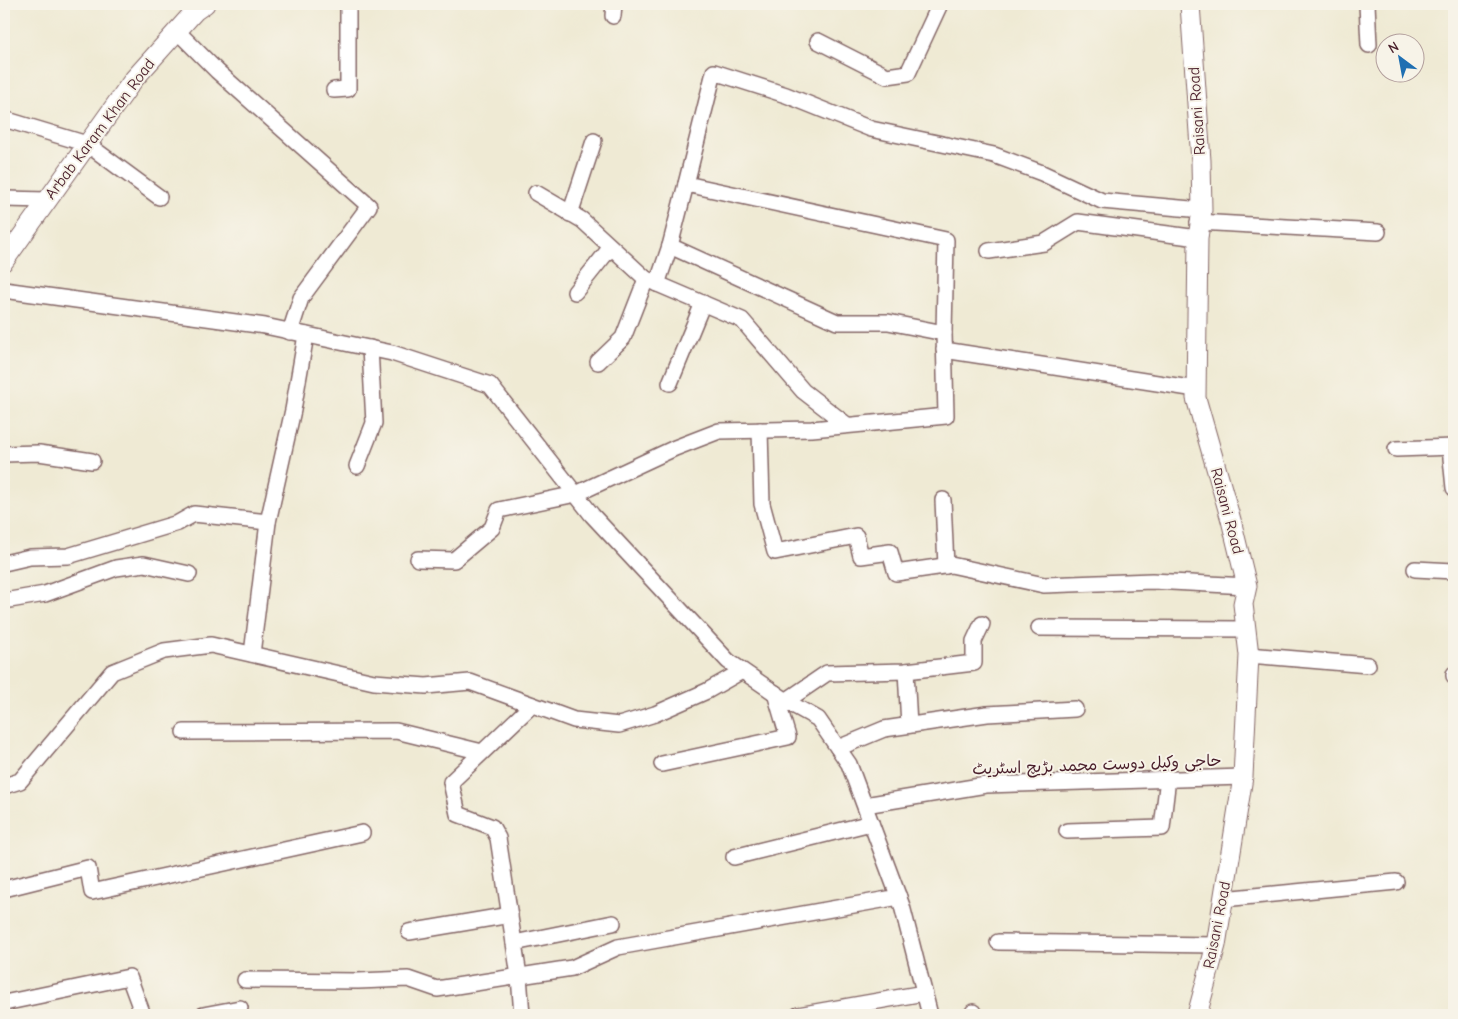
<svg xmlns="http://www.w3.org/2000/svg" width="1458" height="1019" font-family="'Comic Neue','Playpen Sans Arabic',sans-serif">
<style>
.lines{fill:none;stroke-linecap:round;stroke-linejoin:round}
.minor-casing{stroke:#846666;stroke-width:18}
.major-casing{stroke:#846666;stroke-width:21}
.minor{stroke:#fff;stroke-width:15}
.major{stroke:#fff;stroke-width:19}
.labels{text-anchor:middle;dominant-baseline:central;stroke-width:4;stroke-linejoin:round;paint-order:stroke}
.street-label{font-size:16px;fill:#4a1f2b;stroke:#f7f3e8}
</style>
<rect width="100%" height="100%" fill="#f7f3e8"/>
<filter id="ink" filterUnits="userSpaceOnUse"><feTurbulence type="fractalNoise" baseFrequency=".02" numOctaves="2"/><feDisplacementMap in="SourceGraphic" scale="10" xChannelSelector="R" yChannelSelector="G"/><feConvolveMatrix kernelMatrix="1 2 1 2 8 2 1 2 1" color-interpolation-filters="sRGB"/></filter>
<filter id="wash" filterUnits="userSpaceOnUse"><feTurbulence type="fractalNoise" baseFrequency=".0096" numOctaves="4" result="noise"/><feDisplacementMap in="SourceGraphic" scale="20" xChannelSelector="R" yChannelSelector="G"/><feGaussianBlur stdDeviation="1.12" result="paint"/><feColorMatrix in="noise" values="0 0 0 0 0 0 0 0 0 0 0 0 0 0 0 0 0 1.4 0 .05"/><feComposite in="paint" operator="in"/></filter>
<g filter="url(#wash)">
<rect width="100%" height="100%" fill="#efead4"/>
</g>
<g filter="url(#ink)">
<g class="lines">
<defs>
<g id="minor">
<path d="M1367,4L1369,45"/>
<path d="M613,16L614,4"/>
<path d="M177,31L217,71L369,206L301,298L290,332"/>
<path d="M818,41L887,76L908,73L940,4"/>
<path d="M334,90L348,89V4"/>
<path d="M4,119L87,144L159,197"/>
<path d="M536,193L582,220L646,279L742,320L803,391L847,425"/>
<path d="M4,199L47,200"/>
<path d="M570,214L594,141"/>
<path d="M1198,222L1378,232"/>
<path d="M670,246L837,322H888L944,333"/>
<path d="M989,251L1044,243L1078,222L1198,238"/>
<path d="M657,284L670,246L686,184"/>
<path d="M4,290L265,326L392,353L490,385L592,515L728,661L791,704L818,719L849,764L902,906L930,1015"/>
<path d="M575,292L611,247"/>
<path d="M944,350L1196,389"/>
<path d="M598,362L623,338L646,279"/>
<path d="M670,383L703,303"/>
<path d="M760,430L762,504L775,552L856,536L861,556L890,552L896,573L951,565L1044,585L1152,581L1247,586"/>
<path d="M1450,448L1454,488"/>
<path d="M1396,449L1454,447"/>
<path d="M4,454L39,453L92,461"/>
<path d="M357,466L374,423L370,348"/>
<path d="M943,500L946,566"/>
<path d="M418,559L454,560L492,528L499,510L576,494L675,448L719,431L812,429L946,416L944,333L946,240L686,184L714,72L786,95L871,129L994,155L1042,173L1102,201L1202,210"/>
<path d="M4,563L30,557L68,556L178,523L194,514L268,522"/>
<path d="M1415,569L1454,571"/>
<path d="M4,601L45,594L116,568L144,564L189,574"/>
<path d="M1039,628L1247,629"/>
<path d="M252,654L268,522L293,410L306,335"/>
<path d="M1249,655L1368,665"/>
<path d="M906,671L909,725"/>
<path d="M1454,674V676"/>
<path d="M786,701L827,673L906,671L974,663V641L982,624"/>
<path d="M184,732L396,731L482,752"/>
<path d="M838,748L884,729L987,714L1075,709"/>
<path d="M662,764L788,737L775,693"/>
<path d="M4,786L20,781L112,672L164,651L211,645L374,682L426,686L470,682L574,720L619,725L655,714L707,691L742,671"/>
<path d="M865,805L986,785L1243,777"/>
<path d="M1067,831L1162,828L1168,778"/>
<path d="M734,857L871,823"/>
<path d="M4,889L88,868L92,892L362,833"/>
<path d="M1223,899L1396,882"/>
<path d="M409,932L510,915"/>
<path d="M998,942L1216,945"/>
<path d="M514,943L613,923"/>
<path d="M245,980L358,981L408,979L437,989L572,968L618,947L899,897"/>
<path d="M4,1003L129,977L143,1015"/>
<path d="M203,1015L240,1008"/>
<path d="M522,1015L519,976L498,838L492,827L458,814L451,782L532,705"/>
<path d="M798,1015L924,993"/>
<path d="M973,1015V1012"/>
</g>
<g id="major">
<path d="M1190,4L1201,161L1202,210L1198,238L1196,398L1231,520L1247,586L1243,604L1249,655L1243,777L1216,945L1197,1015"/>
<path d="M4,261L134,79L195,11L205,4"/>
</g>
</defs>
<use href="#minor" class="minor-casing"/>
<use href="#major" class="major-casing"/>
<use href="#minor" class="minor"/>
<use href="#major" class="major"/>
</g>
</g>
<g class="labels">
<g class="street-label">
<text transform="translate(1197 111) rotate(-94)">Raisani Road</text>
<text transform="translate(100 129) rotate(-53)">Arbab Karam Khan Road</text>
<text transform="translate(1227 511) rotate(75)">Raisani Road</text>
<text transform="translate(1097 765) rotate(-2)">حاجی وکیل دوست محمد بڑیچ اسٹریٹ</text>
<text transform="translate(1217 925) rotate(-79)">Raisani Road</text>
</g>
</g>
<rect width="1458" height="1019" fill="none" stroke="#f7f3e8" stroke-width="20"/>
<g transform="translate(1400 58) rotate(328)"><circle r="24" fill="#f7f3e8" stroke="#b29e9c"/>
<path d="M0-4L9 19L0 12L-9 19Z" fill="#1f6fb2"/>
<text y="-8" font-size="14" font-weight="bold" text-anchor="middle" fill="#4a1f2b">N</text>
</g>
</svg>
